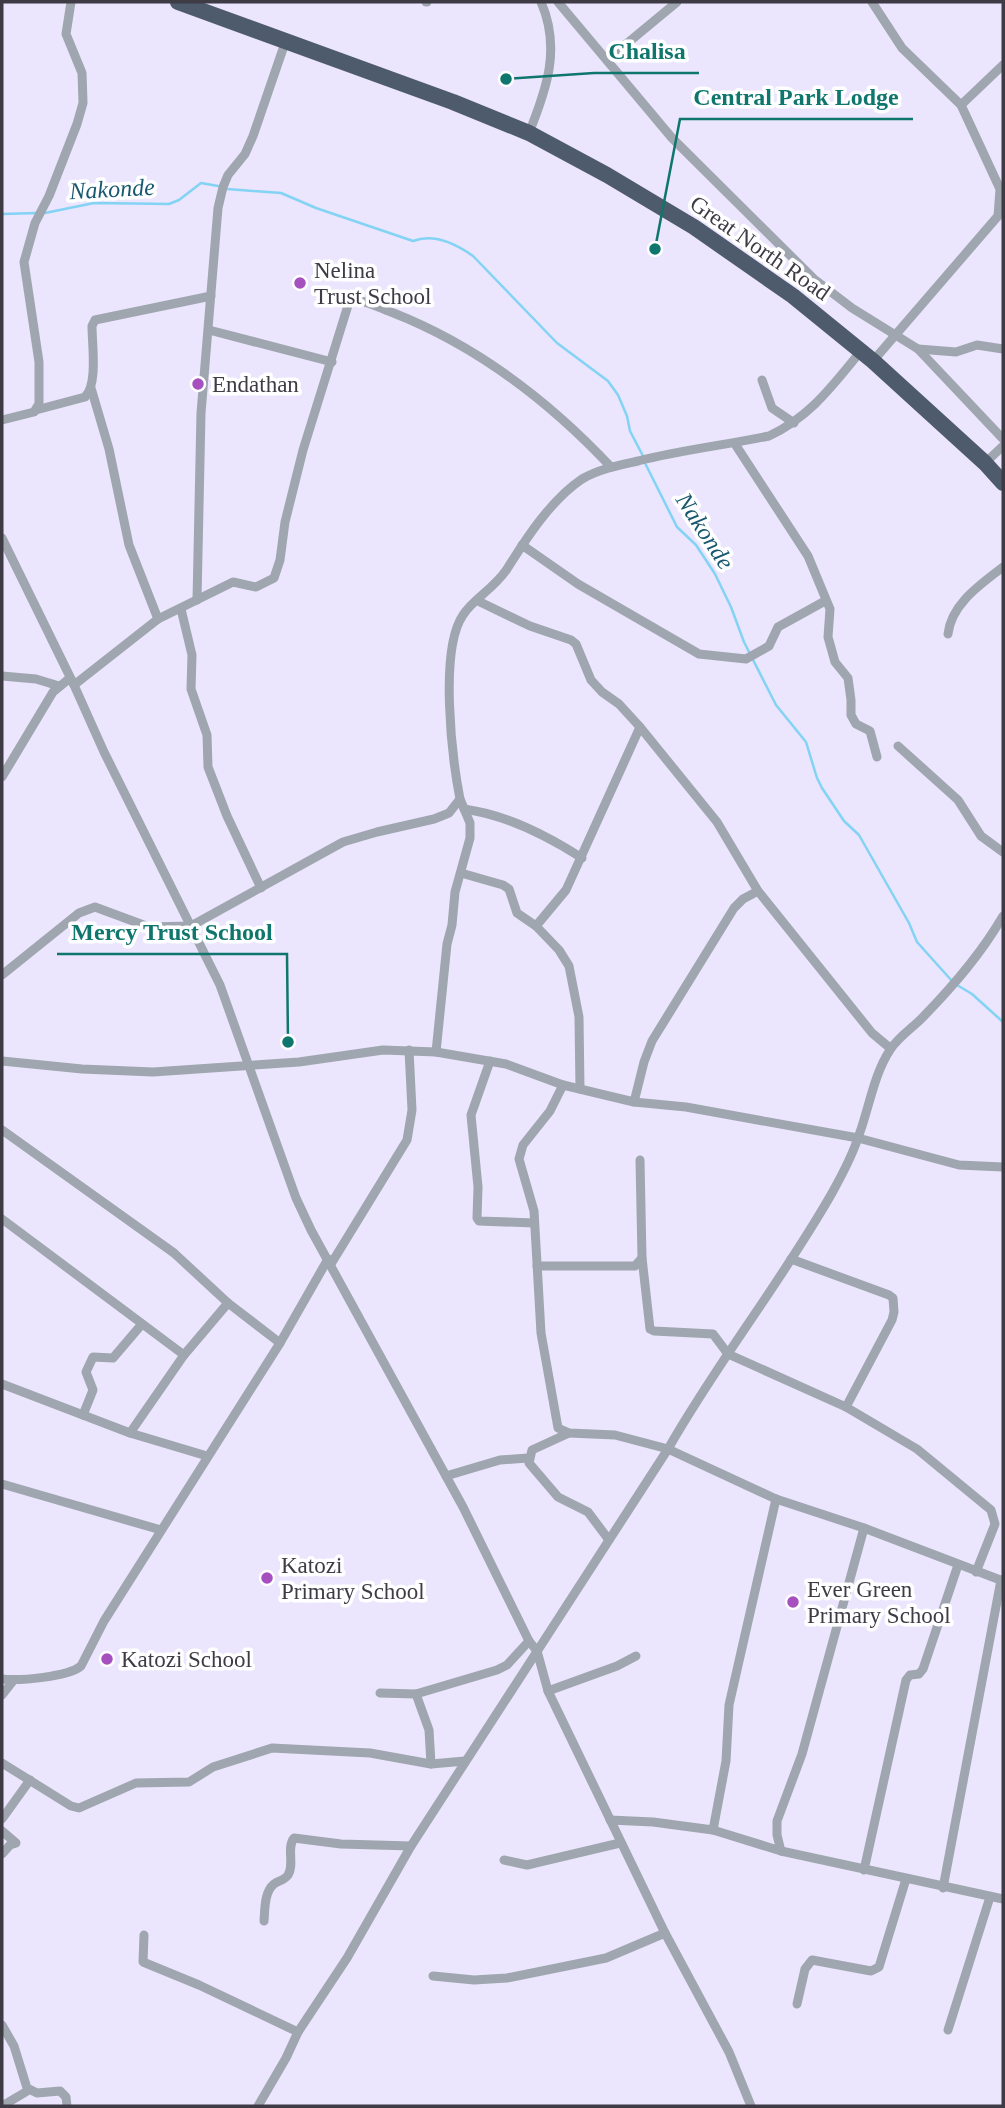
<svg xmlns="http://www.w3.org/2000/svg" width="1005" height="2108" font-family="'Times New Roman',serif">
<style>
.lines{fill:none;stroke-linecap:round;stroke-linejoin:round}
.stream{stroke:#83d3f4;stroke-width:2.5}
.street{stroke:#9fa6af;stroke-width:9}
.highway{stroke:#4d5b6c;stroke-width:16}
.poi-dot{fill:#a550be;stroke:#fff;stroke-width:2.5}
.labels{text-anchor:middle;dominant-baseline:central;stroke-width:7;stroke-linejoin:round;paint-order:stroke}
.street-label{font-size:23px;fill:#3e3b45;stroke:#fff}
.poi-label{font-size:23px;fill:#3e3b45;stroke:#fff;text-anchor:start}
.water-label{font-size:24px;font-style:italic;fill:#18586f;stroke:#fff}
.leader{fill:none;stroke:#0f766e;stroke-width:2.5}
.callout-dot{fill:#0f766e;stroke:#fff;stroke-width:2.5}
.callout-label{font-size:24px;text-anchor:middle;font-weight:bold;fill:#0f766e;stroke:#fff;stroke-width:7;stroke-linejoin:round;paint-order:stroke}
</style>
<rect width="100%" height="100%" fill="#ebe5fd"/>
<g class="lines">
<g class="stream">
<path d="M227,189L281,193L316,208L413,241C434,233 456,244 473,256L557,343L608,381L618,395L627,416L630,431L643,456"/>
<path d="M45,213L94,203L169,204L179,200L201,183L218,186"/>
<path d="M2,214L38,213"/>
<path d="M645,463L677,527L696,545L715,574L731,607L744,642L776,705L806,742L817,778L822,788L844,821L859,835L909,923L917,942L952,981"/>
<path d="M957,985L972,994L1003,1022"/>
</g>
<g class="street">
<path d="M426,2H427"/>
<path d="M558,2L672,138L814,279L852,308L918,349L1003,439"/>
<path d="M872,2L902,48L961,105L1000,189L998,216L873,361"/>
<path d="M607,60L677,2"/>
<path d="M961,105L1003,65"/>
<path d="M529,133C547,88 561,48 541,2"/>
<path d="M209,330L332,362"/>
<path d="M918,349L956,352L977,345L1003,349"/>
<path d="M762,380L772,408L794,423"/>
<path d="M91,388L109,449L129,545L158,619"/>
<path d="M36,410L85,397C98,384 92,345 92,326L95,320L211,296"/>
<path d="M2,420L34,412L39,404V362L24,262L35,223L49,196L77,124L83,103L82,73L66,34L71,2"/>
<path d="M735,444L808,556L830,609L828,637L835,662L848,678L851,700V715L856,724L870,731L877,757"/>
<path d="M985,463L1003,446"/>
<path d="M2,538L74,685L104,752L220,985L296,1198L311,1230L463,1507L529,1641L537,1651L548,1691L665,1933L729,2052L751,2106"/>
<path d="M522,545L578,584L699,654L746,659L769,646L778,627L825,601"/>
<path d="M197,600L201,413L218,208L223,187L228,175L245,154L253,136L286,40"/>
<path d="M478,601L530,626L571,640L576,644L591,680L602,692L619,704L640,727L717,822L758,891L872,1033L890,1048"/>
<path d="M181,609L192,655L191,689L207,735L208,767L227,816L261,888"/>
<path d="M948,634C951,604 981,584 1003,567"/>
<path d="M2,676L36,679L59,686"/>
<path d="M74,685L158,619L233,582L256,587L274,578L280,560L285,522L303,450L350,299C363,299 379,308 391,312C476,345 549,401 611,467"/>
<path d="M898,746L958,800L981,836L1003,852"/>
<path d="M2,777L53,692L70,678"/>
<path d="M464,809C507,815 546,835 582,858"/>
<path d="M461,873L503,885L509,889L517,913L536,926L559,950L569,966L579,1017L580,1089"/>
<path d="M536,926L566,890L640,727"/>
<path d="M2,975L79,913L95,907L149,927L191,926L343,842L377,832L434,819L449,813L460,799C452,758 439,650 463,615C474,598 494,589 507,569C527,537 551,500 582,479C599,469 620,465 638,461C681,450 726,445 769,436C811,416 832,386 861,351"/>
<path d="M436,1052L447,944L452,925L455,892L470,838V823L460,799"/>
<path d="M2,1061L82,1069L153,1072L299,1062L383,1050L436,1052L506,1064L563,1085L634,1102L686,1107L858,1138L959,1165L1003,1167"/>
<path d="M490,1061L471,1115L478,1187L477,1218L479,1221L534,1223"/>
<path d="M563,1085L550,1111L523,1145L519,1159L534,1211L541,1333L558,1428L569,1433L615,1435L668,1449L776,1499L864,1528L1003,1581"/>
<path d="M634,1102L644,1062L652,1041L734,908L743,899L758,891"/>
<path d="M2,1130L174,1253L228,1303L280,1343"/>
<path d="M640,1160L642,1258L650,1329L654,1331L713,1334L728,1354L846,1407L917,1449L991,1510L995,1524L976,1572"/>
<path d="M2,1219L184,1355"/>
<path d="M791,1259L889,1295L893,1298L894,1312L892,1320L846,1407"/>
<path d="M331,1264L407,1140L412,1110L409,1050"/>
<path d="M537,1266H635L642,1258"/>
<path d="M2,1384L130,1433L207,1456"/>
<path d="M83,1415L93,1390L86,1372L93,1357L113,1358L142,1324"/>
<path d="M130,1433L184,1355L228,1303"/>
<path d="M569,1433L532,1450L529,1463L558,1497L588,1512L609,1540"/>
<path d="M446,1476L500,1460L528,1458"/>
<path d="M2,1484L161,1530"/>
<path d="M2,1679C19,1681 68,1677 81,1666L104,1621L280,1343L328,1259"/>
<path d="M548,1691L617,1666L636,1656"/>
<path d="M380,1693L416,1694L497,1670L507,1665L529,1641"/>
<path d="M416,1694L429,1730L431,1764"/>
<path d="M2,1695L13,1681"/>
<path d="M2,1763L71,1806L79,1808L136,1783L189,1782L213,1767L272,1748L370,1753L431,1764L465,1761"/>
<path d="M2,1819L30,1780"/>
<path d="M610,1820L653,1822L713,1830L781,1851L1003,1899"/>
<path d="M713,1830L726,1761L729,1705L776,1499"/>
<path d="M2,1831L16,1843L10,1845L2,1854"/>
<path d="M781,1851L777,1835V1821L802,1754L864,1528"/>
<path d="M504,1860L527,1865L620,1843"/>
<path d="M864,1870L906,1680L910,1675L919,1674L923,1669L958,1565"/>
<path d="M943,1888L1001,1580"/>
<path d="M264,1921C265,1910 264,1892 274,1884C278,1881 285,1880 288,1875C295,1864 286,1848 294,1838L341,1844L411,1846"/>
<path d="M144,1935L143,1962L199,1985L298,2032"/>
<path d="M433,1976L474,1980L507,1978L606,1958L665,1933"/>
<path d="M797,2004L805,1969L812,1960L871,1971L879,1967L906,1879"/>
<path d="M2,2025L14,2046L27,2088L37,2093L60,2091L66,2097L67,2106"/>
<path d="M948,2030L990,1897"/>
<path d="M2,2106L29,2090"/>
<path d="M258,2106L286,2058L298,2032L347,1958L411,1846L668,1449C718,1361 782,1281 832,1193C842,1175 853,1154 859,1135C869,1108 874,1074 890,1050C898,1037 914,1027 924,1016C954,985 981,954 1003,916"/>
</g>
<path class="highway" d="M178,2L453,102L529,133L607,175L694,227L793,296L873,361L985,463L1003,483"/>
</g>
<g class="poi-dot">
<circle cx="300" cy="283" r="7"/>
<circle cx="198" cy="384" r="7"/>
<circle cx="267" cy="1578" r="7"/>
<circle cx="793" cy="1602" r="7"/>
<circle cx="107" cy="1659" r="7"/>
</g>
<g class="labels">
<g class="street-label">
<text transform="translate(760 248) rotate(35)">Great North Road</text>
</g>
<g class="poi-label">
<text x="314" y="270">Nelina<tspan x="314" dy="26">Trust School</tspan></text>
<text x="212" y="384">Endathan</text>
<text x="281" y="1565">Katozi<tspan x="281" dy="26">Primary School</tspan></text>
<text x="807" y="1589">Ever Green<tspan x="807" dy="26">Primary School</tspan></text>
<text x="121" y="1659">Katozi School</text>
</g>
<g class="water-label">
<text transform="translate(112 189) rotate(-3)">Nakonde</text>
<text transform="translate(705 531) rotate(57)">Nakonde</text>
</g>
</g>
<path class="leader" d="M506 79L594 73H699M655 249L680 119H913M288 1042L287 954H57"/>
<g class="callout-dot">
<circle cx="506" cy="79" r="7"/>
<circle cx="655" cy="249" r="7"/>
<circle cx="288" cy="1042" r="7"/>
</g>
<g class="callout-label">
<text x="647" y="59">Chalisa</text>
<text x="796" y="105">Central Park Lodge</text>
<text x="172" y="940">Mercy Trust School</text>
</g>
<rect width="1005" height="2108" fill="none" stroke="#3e3b45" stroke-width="7"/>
</svg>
